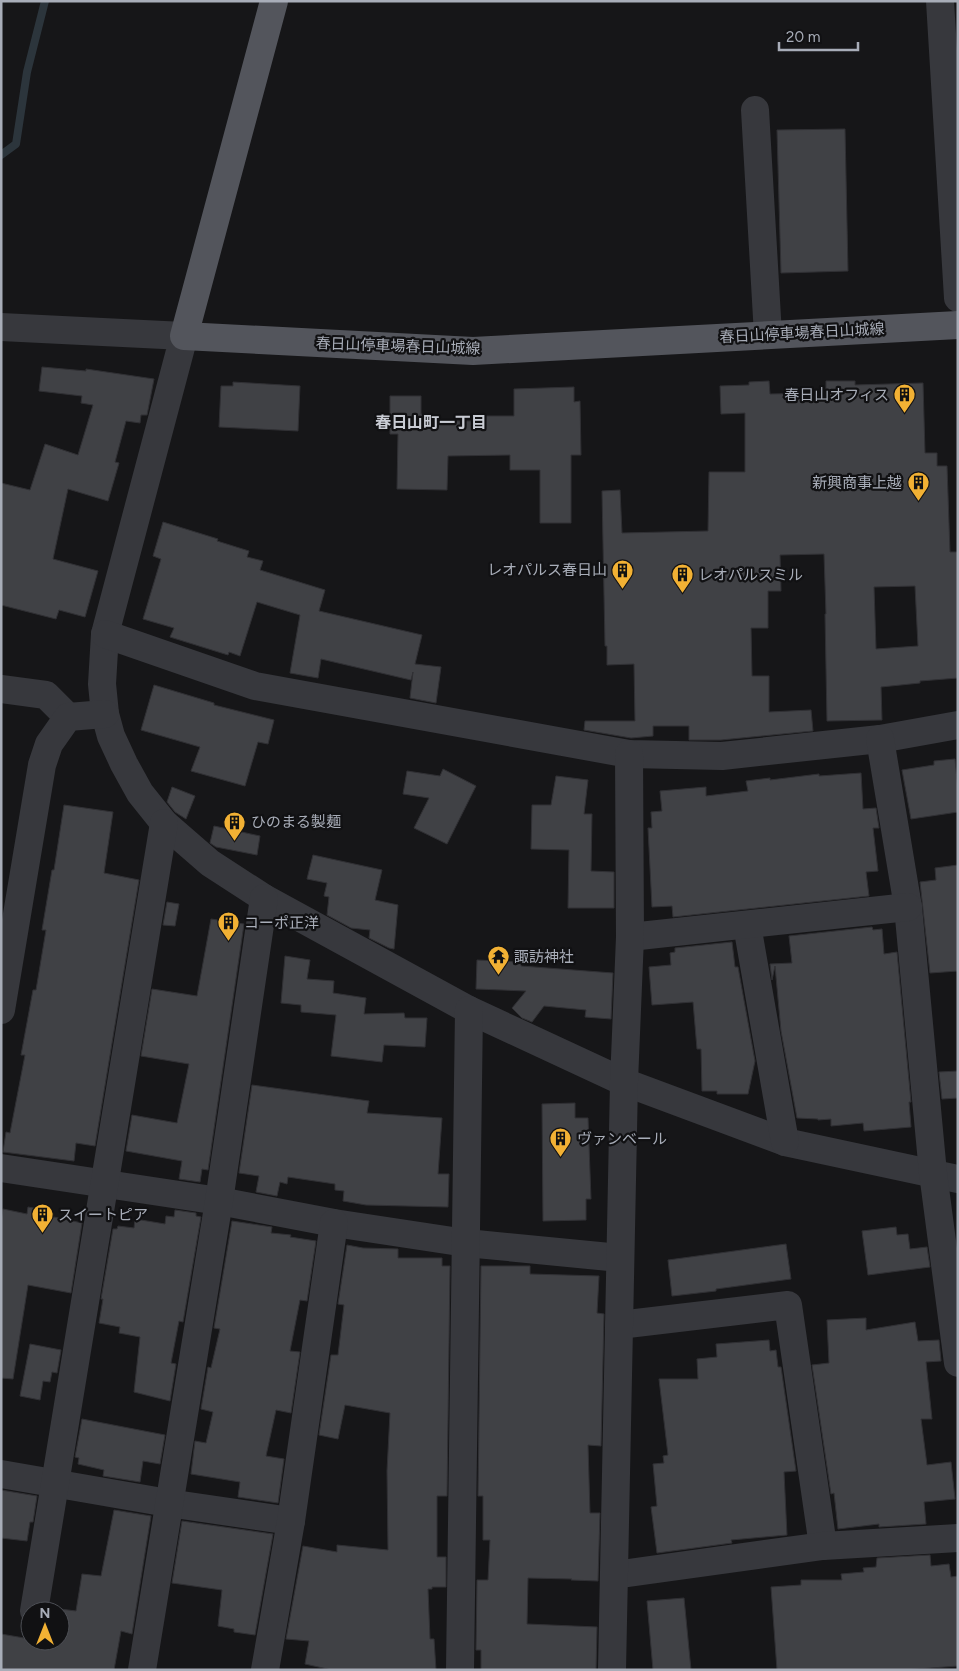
<svg xmlns="http://www.w3.org/2000/svg" width="959" height="1671" font-family="Figtree,'Noto Sans JP',sans-serif">
<style>
.lines{fill:none;stroke-linecap:round;stroke-linejoin:round}
.stream{stroke:#2c353c;stroke-width:8}
.building{fill:#404145;stroke:#303034;fill-rule:evenodd}
.minor{stroke:#37383d;stroke-width:28}
.major{stroke:#53555c;stroke-width:28}
.labels{text-anchor:middle;dominant-baseline:central;stroke-width:4.5;stroke-linejoin:round;paint-order:stroke}
.street-label{font-size:15px;fill:#a8adb8;stroke:#111113}
.poi-label{font-size:15px;fill:#a8adb8;stroke:#111113;text-anchor:start}
.neighbourhood-label{font-size:16px;font-weight:bold;fill:#c9ccd4;stroke:#111113}
</style>
<rect width="100%" height="100%" fill="#161618"/>
<g class="lines">
<path class="stream" d="M1,155L16,144L27,72L45,1"/>
</g>
<g class="building">
<path d="M845,129L848,271L781,273L777,130Z"/>
<path d="M42,367L86,371V369L154,379L147,415H141L140,423L126,421L115,462L119,463L108,501L68,489L53,559L98,571L85,617L59,610L56,619L1,605V483L30,490L45,444L78,455L93,405L81,403L82,396L39,391Z"/>
<path d="M769,381L770,394L826,393V381H855V385L923,383L925,453H937V466H947L950,552H958V678L920,681V683L881,687L882,720L827,721L825,614H826L824,554L780,555L781,591H768V628H751L752,676H769V712L811,710L813,731L721,740H689V726H653V736L631,738L584,730L585,721H635L634,664L607,665V646H605L602,491L620,490L622,533L708,531L709,472H745V413L721,414L720,386L749,385V382ZM915,586L918,646L876,649L874,587Z"/>
<path d="M233,382L300,386L298,431L219,427L221,386H233Z"/>
<path d="M574,387V402L580,401L581,455H571V523H540V470H510V455L448,456L447,490L397,489L398,434H390V396H421V414L429,415V421H483V416H514V389Z"/>
<path d="M163,522L218,539L217,541L249,551L247,557L263,561L260,570L325,590L319,611L422,635L415,664L441,667L436,703L410,698L413,672L411,680L321,659L318,678L290,673L300,615L257,602L240,656L229,652L228,655L170,637L174,628L143,619L161,559L153,556Z"/>
<path d="M154,685L214,703V705L274,720L268,744L258,742L245,786L191,771L200,747L141,730Z"/>
<path d="M955,759L958,790V812L911,819L902,770L934,765V761Z"/>
<path d="M443,769L476,786L447,844L414,828L429,798L403,794L407,771L440,776Z"/>
<path d="M861,773L863,809L876,808L879,828H873L878,871L866,872L869,896L673,917L672,906L652,907L648,828H652L651,812L662,811L660,791L706,787V796L748,791L746,781L770,778V780L819,774V776Z"/>
<path d="M556,776L588,780L584,814H592L591,871L614,872V908H568L569,850L531,849L532,805H551Z"/>
<path d="M172,787L195,796L186,819L175,812L167,802Z"/>
<path d="M64,805L113,812L104,873L139,880L95,1146L76,1143L74,1161L3,1152L6,1132L10,1133L25,1055H21L33,990H36L46,930H42L52,870H54Z"/>
<path d="M214,826L260,836L257,855L216,847L210,843Z"/>
<path d="M313,855L382,870L375,900L398,905L394,949L389,948L369,938L370,930L351,928L327,915L329,897L324,896L327,883L307,879Z"/>
<path d="M958,865V971L930,973L920,882L936,880L935,868Z"/>
<path d="M167,902L179,904L175,926L163,925Z"/>
<path d="M211,919L244,924L208,1170L202,1169L200,1182L179,1179L182,1161L126,1151L132,1115L177,1123L189,1064L141,1056L152,989L197,996Z"/>
<path d="M872,927L873,930L882,929L884,954L897,952L911,1102H909L911,1127L864,1131L863,1123L831,1126V1119L818,1120V1119L797,1118L781,1031L775,966L772,980L770,964L792,963L789,936Z"/>
<path d="M732,942L735,967H738L755,1061L748,1094H717V1091H702L701,1049H697L693,1002L652,1005L649,967L671,965L670,953L675,952V948Z"/>
<path d="M285,956L310,960L307,979L334,981L333,993L366,998L364,1014L404,1013L405,1018H427L425,1047L384,1045L382,1062L331,1056L336,1015L301,1012V1005L281,1003Z"/>
<path d="M477,960L521,962V966L613,973L611,1019L585,1017L586,1010L544,1006L532,1022L522,1018L512,1008L526,991L476,989Z"/>
<path d="M958,1071V1098L942,1099L939,1072Z"/>
<path d="M252,1085L369,1101L367,1113L442,1118L438,1174H449L448,1207L366,1205L343,1201L344,1191L335,1190V1184L288,1177L287,1184L280,1182L277,1196L256,1192L259,1176L239,1173Z"/>
<path d="M575,1103V1118H588L591,1199H586V1220L543,1221L542,1104Z"/>
<path d="M28,1207L50,1211L49,1216L82,1223L71,1293L28,1285L13,1379L1,1378V1221L3,1209L27,1214Z"/>
<path d="M175,1210L196,1213V1216L201,1217L183,1322L179,1321L171,1363L176,1364L170,1401L134,1392L140,1337L119,1333L120,1327L99,1323L103,1299H101L113,1229H117L118,1226L134,1228L135,1219L165,1224L166,1216L174,1217Z"/>
<path d="M232,1221L272,1227L271,1233L291,1235L290,1237L316,1241L307,1301L300,1300L290,1351L300,1352L291,1413L276,1410L266,1456L284,1459L278,1503L238,1497L240,1482L191,1474L195,1441L206,1443L213,1412L201,1409L208,1367L211,1368L220,1329L214,1328Z"/>
<path d="M896,1227L897,1235L908,1234L910,1249L927,1247L930,1267L868,1275L862,1231Z"/>
<path d="M786,1244L791,1279L716,1289V1291L672,1296L668,1260Z"/>
<path d="M347,1245L363,1248L398,1249V1258H442V1266H450L447,1496H437V1557H446V1587H432V1589H428L430,1639H434L436,1670H332L305,1664L309,1641L286,1639L303,1546L337,1552V1545L388,1550L387,1471L390,1413L345,1405L338,1439L319,1435L331,1355H338L344,1305L338,1304Z"/>
<path d="M481,1266H530V1274L599,1276L597,1313L604,1314L601,1446L588,1445L590,1513H600L598,1581L571,1580L572,1579L528,1578L527,1624L597,1627L596,1670H481V1650H476L477,1580H488L490,1540H483V1496H478Z"/>
<path d="M866,1318V1330L915,1322L918,1341L939,1340L941,1361L926,1362L932,1419H921L927,1465L951,1462L955,1499L924,1502L926,1524L879,1527V1524L838,1529L834,1493L831,1494L812,1365L829,1363L827,1320Z"/>
<path d="M769,1340L770,1351L776,1350L778,1367H781L796,1471L784,1472L787,1535L731,1540L732,1543L657,1553L651,1507L657,1506L653,1464L664,1463L663,1456L668,1455L659,1379H698L697,1359L717,1357L716,1344Z"/>
<path d="M30,1344L61,1350L57,1373L52,1372L50,1382L43,1381L40,1400L20,1396Z"/>
<path d="M82,1419L165,1435L160,1464L143,1461L140,1482L103,1476L104,1470L78,1464L79,1458L75,1457Z"/>
<path d="M1,1490L37,1496L33,1522H30L27,1541L1,1538Z"/>
<path d="M114,1510L151,1516L132,1634L121,1631L114,1670H1V1634L30,1639V1641L60,1645V1609L76,1611L82,1574L101,1576Z"/>
<path d="M182,1521L273,1534L255,1635L234,1632V1629L218,1626L222,1590L172,1583Z"/>
<path d="M930,1555L931,1566L949,1564L951,1577L958,1576V1666L904,1670H777L771,1587L801,1585V1580H842L841,1574L864,1572L863,1568L876,1567L877,1558Z"/>
<path d="M684,1598L691,1670H653L647,1601Z"/>
</g>
<g class="lines">
<g class="minor">
<path d="M940,1L958,298"/>
<path d="M755,110L768,335"/>
<path d="M1,327L184,336L105,634L102,684L105,714L111,736L124,764L140,793L164,823L210,863L264,898L469,1010L624,1082L785,1142L958,1179"/>
<path d="M105,634L255,686L629,754L722,756L880,739L958,725"/>
<path d="M1,689L46,695L68,717"/>
<path d="M880,739L908,907L933,1173L958,1363"/>
<path d="M747,925L785,1142"/>
<path d="M630,937L908,907"/>
<path d="M1,1010L42,765L49,744L68,717L105,714"/>
<path d="M1,1168L219,1201L334,1223L466,1243L620,1258"/>
<path d="M619,1325L788,1305L823,1546"/>
<path d="M1,1474L168,1503L291,1521"/>
<path d="M614,1575L823,1546L958,1538"/>
<path d="M34,1611L164,823"/>
<path d="M142,1670L219,1201L264,898"/>
<path d="M265,1670L291,1521L334,1223"/>
<path d="M460,1670L469,1010"/>
<path d="M612,1670L624,1082L630,937L629,754"/>
</g>
<path class="major" d="M274,1L184,336L473,351L958,325"/>
</g>
<defs>
<symbol id="building-pin" viewBox="-11 -11 22 30"><path d="M0 17L-7.5 6A9.5 9.5 0 1 1 7.5 6Z" fill="#f2b134" stroke="#111113"/><path d="M-4-6H4V6H1V3H-1V6H-4ZM-2.5-4.3h1.7v1.8h-1.7ZM.8-4.3h1.7v1.8H.8ZM-2.5-1h1.7V.8h-1.7ZM.8-1h1.7V.8H.8Z" fill="#111"/></symbol>
<symbol id="temple-pin" viewBox="-11 -11 22 30"><path d="M0 17L-7.5 6A9.5 9.5 0 1 1 7.5 6Z" fill="#f2b134" stroke="#111113"/><path d="M0-6L5-2H3V0L6.5 2.5H4V6H1.5V3h-3V6H-4V2.5H-6.5L-3 0V-2H-5Z" fill="#111"/></symbol>
</defs>
<g fill-rule="evenodd">
<use href="#building-pin" x="892" y="382" width="25" height="34"/>
<use href="#building-pin" x="906" y="470" width="25" height="34"/>
<use href="#building-pin" x="610" y="558" width="25" height="34"/>
<use href="#building-pin" x="670" y="562" width="25" height="34"/>
<use href="#building-pin" x="222" y="810" width="25" height="34"/>
<use href="#building-pin" x="216" y="910" width="25" height="34"/>
<use href="#temple-pin" x="486" y="944" width="25" height="34"/>
<use href="#building-pin" x="548" y="1126" width="25" height="34"/>
<use href="#building-pin" x="30" y="1202" width="25" height="34"/>
</g>
<g class="labels">
<g class="street-label">
<text transform="translate(802 333) rotate(-3)">春日山停車場春日山城線</text>
<text transform="translate(398 346) rotate(2)">春日山停車場春日山城線</text>
</g>
<g class="poi-label">
<text x="889" y="395" text-anchor="end">春日山オフィス</text>
<text x="902" y="483" text-anchor="end">新興商事上越</text>
<text x="607" y="570" text-anchor="end">レオパルス春日山</text>
<text x="698" y="575">レオパルスミル</text>
<text x="251" y="822">ひのまる製麺</text>
<text x="244" y="923">コーポ正洋</text>
<text x="514" y="957">諏訪神社</text>
<text x="577" y="1139">ヴァンベール</text>
<text x="58" y="1215">スイートピア</text>
</g>
<g class="neighbourhood-label">
<text x="431" y="422">春日山町一丁目</text>
</g>
</g>
<rect width="959" height="1671" fill="none" stroke="#a8adb8" stroke-width="5"/>
<g transform="translate(45 1626)"><circle r="24" fill="#111113" stroke="#4d4f55"/>
<path d="M0-4L9 19L0 12L-9 19Z" fill="#f2b134"/>
<text y="-8" font-size="14" font-weight="bold" text-anchor="middle" fill="#a8adb8">N</text>
</g>
<path d="M779 42v8h79v-8" fill="none" stroke="#a8adb8" stroke-width="2.5"/>
<text x="786" y="42" font-size="15" fill="#a8adb8" stroke="#111113" stroke-width="4" paint-order="stroke">20 m</text>
</svg>
